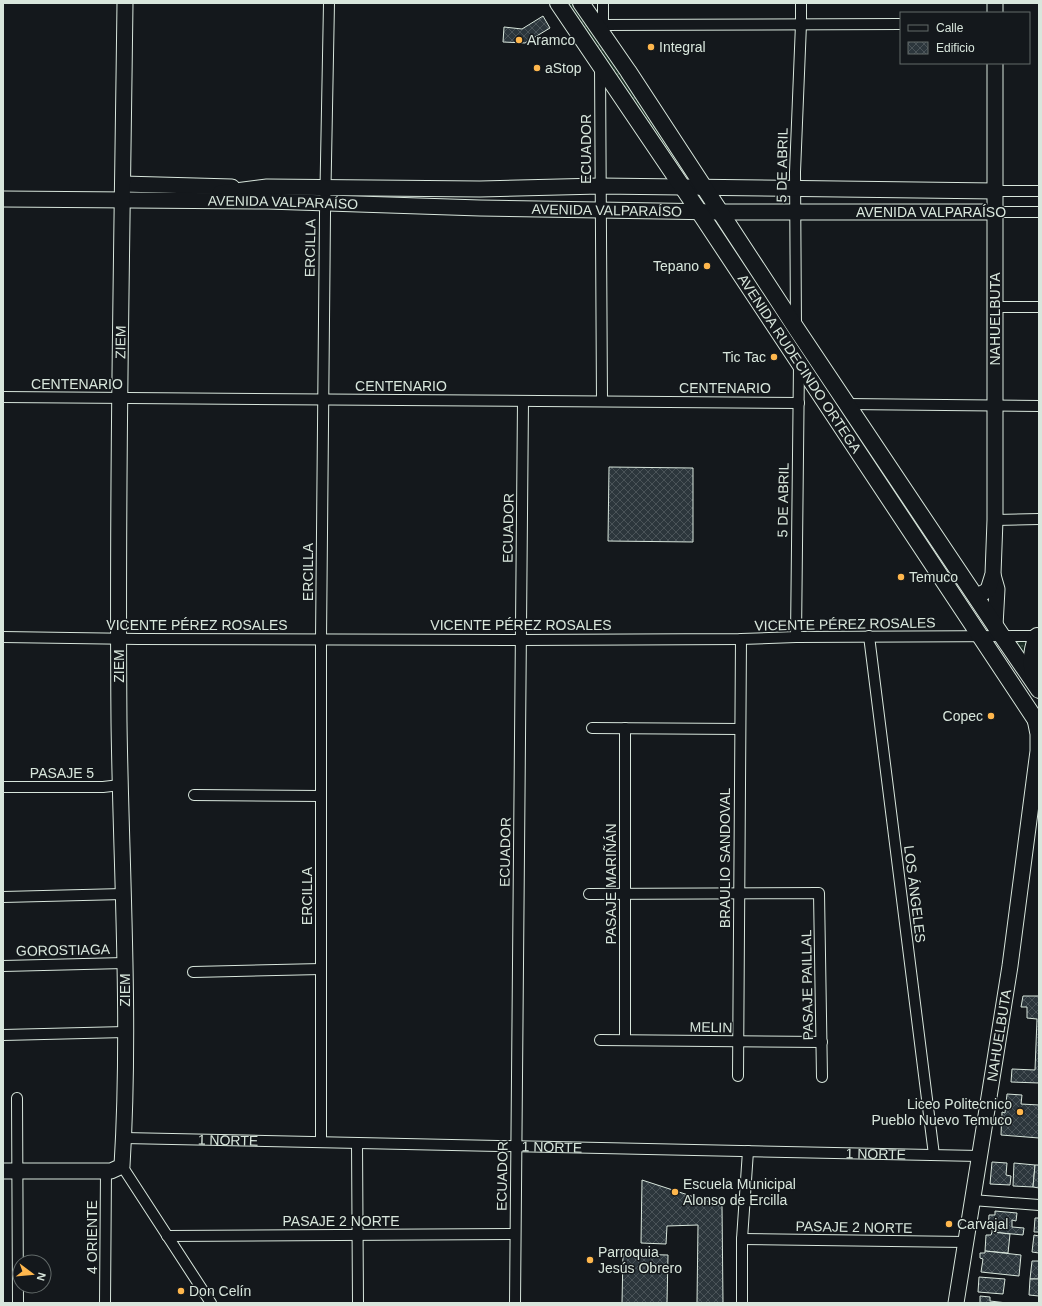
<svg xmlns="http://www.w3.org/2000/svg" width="1042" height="1306" font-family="Helvetica,sans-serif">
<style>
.grass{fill:url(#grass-dots);stroke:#939e99}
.building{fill:url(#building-cross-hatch);stroke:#d8e6dc}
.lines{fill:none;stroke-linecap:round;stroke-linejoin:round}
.street-casing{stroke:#d8e6dc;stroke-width:12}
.secondary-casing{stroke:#d8e6dc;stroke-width:17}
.primary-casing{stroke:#d8e6dc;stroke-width:18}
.street{stroke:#14181c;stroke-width:10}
.secondary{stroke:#14181c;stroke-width:15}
.primary{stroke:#14181c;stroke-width:16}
.poi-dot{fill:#ffb74d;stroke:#14181c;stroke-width:1.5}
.labels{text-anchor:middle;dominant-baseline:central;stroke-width:3;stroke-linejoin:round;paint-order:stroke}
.poi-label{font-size:14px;fill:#d8e6dc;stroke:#14181c;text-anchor:start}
.street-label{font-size:14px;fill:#d8e6dc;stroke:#14181c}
</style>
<defs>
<pattern id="grass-dots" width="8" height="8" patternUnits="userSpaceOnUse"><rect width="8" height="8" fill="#1a2d24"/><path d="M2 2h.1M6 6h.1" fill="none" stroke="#3b4b43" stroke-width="1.8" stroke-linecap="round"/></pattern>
<pattern id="building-cross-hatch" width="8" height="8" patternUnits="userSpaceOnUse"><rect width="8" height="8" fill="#2c363c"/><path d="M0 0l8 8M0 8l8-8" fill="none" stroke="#4a5358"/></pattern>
</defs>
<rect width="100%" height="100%" fill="#14181c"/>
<g class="grass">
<path d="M564,3H573L687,173H680Z"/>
<path d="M717,224H722L924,533H919Z"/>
<path d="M1014,641H1029V661Z"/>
</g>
<g class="building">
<path d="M543,16L550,28L525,43L503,42L504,27L522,29Z"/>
<path d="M609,467L693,468V542L608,541Z"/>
<path d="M1023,996H1039V1083L1011,1082L1012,1069L1035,1070L1037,1019L1027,1018V1007H1021Z"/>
<path d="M1007,1094L1022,1095L1021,1104L1039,1105V1138L1001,1135L1002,1112L1005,1113Z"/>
<path d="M992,1162L1007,1163L1006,1175L1011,1176L1010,1185L990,1184Z"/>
<path d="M1014,1163L1035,1165L1033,1187L1013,1186Z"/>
<path d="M1035,1165H1039V1188L1033,1187Z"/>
<path d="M642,1180L722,1206L723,1303H697L698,1225L667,1226L666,1244L641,1243Z"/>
<path d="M995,1211L1017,1213L1016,1221L1012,1220V1227L1024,1228L1023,1235L992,1232V1229H988L989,1215H995Z"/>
<path d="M1035,1218H1039V1232H1034Z"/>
<path d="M992,1232L1010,1234L1008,1253L985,1251L986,1235H991Z"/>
<path d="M1034,1235L1039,1236V1253L1032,1252Z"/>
<path d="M985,1251L1021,1255L1019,1276L981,1272L983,1259L980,1258V1253H985Z"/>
<path d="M623,1254L668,1255L667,1303H622Z"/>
<path d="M1032,1261H1039V1279H1030Z"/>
<path d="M979,1277L1005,1279L1003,1294L978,1292Z"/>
<path d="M1030,1279H1039V1296L1029,1295Z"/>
<path d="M980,1296L990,1297V1301L1007,1303H980Z"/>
</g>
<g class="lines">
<defs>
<g id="street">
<path d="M603,25L901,24"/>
<path d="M603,25V3"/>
<path d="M600,66L602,401"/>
<path d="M995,191H1039"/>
<path d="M995,212H1039"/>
<path d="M995,307H1039"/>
<path d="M796,326L795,172L801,24V3"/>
<path d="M3,397L799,403"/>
<path d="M847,404L1039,406"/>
<path d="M995,520L1039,519"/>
<path d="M869,636L934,1155"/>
<path d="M3,637L138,639L521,640L741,639L796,637L1039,636"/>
<path d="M796,637L799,364"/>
<path d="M592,728L740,729"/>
<path d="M3,787H103L120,785"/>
<path d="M194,795L320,796"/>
<path d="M589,894L819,893L822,1077"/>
<path d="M3,897L123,894"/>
<path d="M3,966L124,963"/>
<path d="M193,972L321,969"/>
<path d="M3,1035L125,1032"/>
<path d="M600,1040L822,1042"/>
<path d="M625,1040V728"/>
<path d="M738,1076L741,639"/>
<path d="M17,1098L18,1303"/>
<path id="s1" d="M124,1138L979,1156"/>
<path d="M321,1141V639L325,214L329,3"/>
<path d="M357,1143L358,1303"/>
<path d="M122,1166L211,1303"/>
<path d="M972,1200L1039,1205"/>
<path d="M167,1236L515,1234"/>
<path d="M742,1239L965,1242"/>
<path d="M105,1303L106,1171"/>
<path d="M515,1303L523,401"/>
<path d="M742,1303V1239L748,1151"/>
</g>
<g id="secondary">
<path d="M995,3V13"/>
<path d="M123,184L232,187"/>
<path d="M220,193L267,187L480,189L600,186L995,191"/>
<path id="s2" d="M3,199L267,201L480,208L719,212H995"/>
<path d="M993,575L997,589L995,626"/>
<path d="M976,597L988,590L993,574L995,520V63"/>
<path id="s3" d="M3,1171H111L122,1166C131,1018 121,870 119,722C117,482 122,243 125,3"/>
<path id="s4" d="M956,1303L1010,966L1038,751V734L1035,719"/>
</g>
<g id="primary">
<path id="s5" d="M558,3L698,210L1039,725"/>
<path d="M581,3L628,71L796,328L1002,636L1039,690"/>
<path d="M1035,681C1030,666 1031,651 1037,636"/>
</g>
</defs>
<use href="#street" class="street-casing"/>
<use href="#secondary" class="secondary-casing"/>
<use href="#primary" class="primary-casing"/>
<use href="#street" class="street"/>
<use href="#secondary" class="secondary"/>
<use href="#primary" class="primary"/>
</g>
<g class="poi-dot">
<circle cx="519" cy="40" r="4"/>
<circle cx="651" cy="47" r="4"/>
<circle cx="537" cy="68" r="4"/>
<circle cx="707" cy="266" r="4"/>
<circle cx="774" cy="357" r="4"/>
<circle cx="901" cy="577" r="4"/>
<circle cx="991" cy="716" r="4"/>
<circle cx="1020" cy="1112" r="4"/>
<circle cx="675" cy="1192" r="4"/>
<circle cx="949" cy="1224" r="4"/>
<circle cx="590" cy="1260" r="4"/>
<circle cx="181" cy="1291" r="4"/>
</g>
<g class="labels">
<g class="poi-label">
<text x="527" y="40">Aramco</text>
<text x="659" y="47">Integral</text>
<text x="545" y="68">aStop</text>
<text x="699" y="266" text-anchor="end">Tepano</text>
<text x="766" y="357" text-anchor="end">Tic Tac</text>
<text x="909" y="577">Temuco</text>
<text x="983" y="716" text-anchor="end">Copec</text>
<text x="1012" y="1104" text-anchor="end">Liceo Politecnico<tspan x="1012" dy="16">Pueblo Nuevo Temuco</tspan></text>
<text x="683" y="1184">Escuela Municipal<tspan x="683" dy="16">Alonso de Ercilla</tspan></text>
<text x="957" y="1224">Carvajal</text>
<text x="598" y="1252">Parroquia<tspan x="598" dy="16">Jesús Obrero</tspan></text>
<text x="189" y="1291">Don Celín</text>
</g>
<g class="street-label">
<text transform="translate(586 149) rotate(-90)">ECUADOR</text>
<text transform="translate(782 165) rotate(-89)">5 DE ABRIL</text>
<text stroke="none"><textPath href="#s2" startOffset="280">AVENIDA VALPARAÍSO</textPath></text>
<text stroke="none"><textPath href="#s2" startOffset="604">AVENIDA VALPARAÍSO</textPath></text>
<text x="931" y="212">AVENIDA VALPARAÍSO</text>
<text transform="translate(310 248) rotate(-89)">ERCILLA</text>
<text transform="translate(995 319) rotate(-90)">NAHUELBUTA</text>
<text stroke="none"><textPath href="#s3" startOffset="944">ZIEM</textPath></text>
<text stroke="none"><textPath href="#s5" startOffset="434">AVENIDA RUDECINDO ORTEGA</textPath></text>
<text x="77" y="384">CENTENARIO</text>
<text x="401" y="386">CENTENARIO</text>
<text x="725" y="388">CENTENARIO</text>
<text transform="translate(783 500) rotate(-89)">5 DE ABRIL</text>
<text transform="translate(508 528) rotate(-89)">ECUADOR</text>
<text transform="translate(308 572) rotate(-90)">ERCILLA</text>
<text transform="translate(845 624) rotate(-1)">VICENTE PÉREZ ROSALES</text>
<text x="197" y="625">VICENTE PÉREZ ROSALES</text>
<text x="521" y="625">VICENTE PÉREZ ROSALES</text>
<text transform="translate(119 666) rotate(-90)">ZIEM</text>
<text x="62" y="773">PASAJE 5</text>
<text transform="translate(505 852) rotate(-89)">ECUADOR</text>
<text transform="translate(725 858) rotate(-90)">BRAULIO SANDOVAL</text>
<text transform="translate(611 884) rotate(-90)">PASAJE MARIÑÁN</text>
<text transform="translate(915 894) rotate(83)">LOS ÁNGELES</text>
<text transform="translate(307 896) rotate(-90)">ERCILLA</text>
<text transform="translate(63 950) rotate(-1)">GOROSTIAGA</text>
<text transform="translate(807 985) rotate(-91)">PASAJE PAILLAL</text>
<text transform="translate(125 990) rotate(-90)">ZIEM</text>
<text transform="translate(711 1027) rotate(1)">MELIN</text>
<text stroke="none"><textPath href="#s4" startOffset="271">NAHUELBUTA</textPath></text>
<text stroke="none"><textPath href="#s1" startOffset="104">1 NORTE</textPath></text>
<text stroke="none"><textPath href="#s1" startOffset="428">1 NORTE</textPath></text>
<text stroke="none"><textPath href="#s1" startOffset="752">1 NORTE</textPath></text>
<text transform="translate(502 1176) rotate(-89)">ECUADOR</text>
<text x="341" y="1221">PASAJE 2 NORTE</text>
<text transform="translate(854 1227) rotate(1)">PASAJE 2 NORTE</text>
<text transform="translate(92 1237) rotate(-90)">4 ORIENTE</text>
</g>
</g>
<rect width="1042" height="1306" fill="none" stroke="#d8e6dc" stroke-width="8"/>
<rect x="900" y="12" width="130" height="52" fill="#14181c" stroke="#626a69"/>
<rect x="908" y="25" width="20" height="6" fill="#14181c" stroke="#626a69"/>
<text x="936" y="32" font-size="12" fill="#d8e6dc">Calle</text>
<rect x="908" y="42" width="20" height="12" fill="url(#building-cross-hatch)" stroke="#626a69"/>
<text x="936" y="52" font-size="12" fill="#d8e6dc">Edificio</text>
<g transform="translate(32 1274) rotate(106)"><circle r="19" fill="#14181c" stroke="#626a69"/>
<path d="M0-3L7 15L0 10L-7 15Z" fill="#ffb74d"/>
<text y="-6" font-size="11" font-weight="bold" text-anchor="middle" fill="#d8e6dc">N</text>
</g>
</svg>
